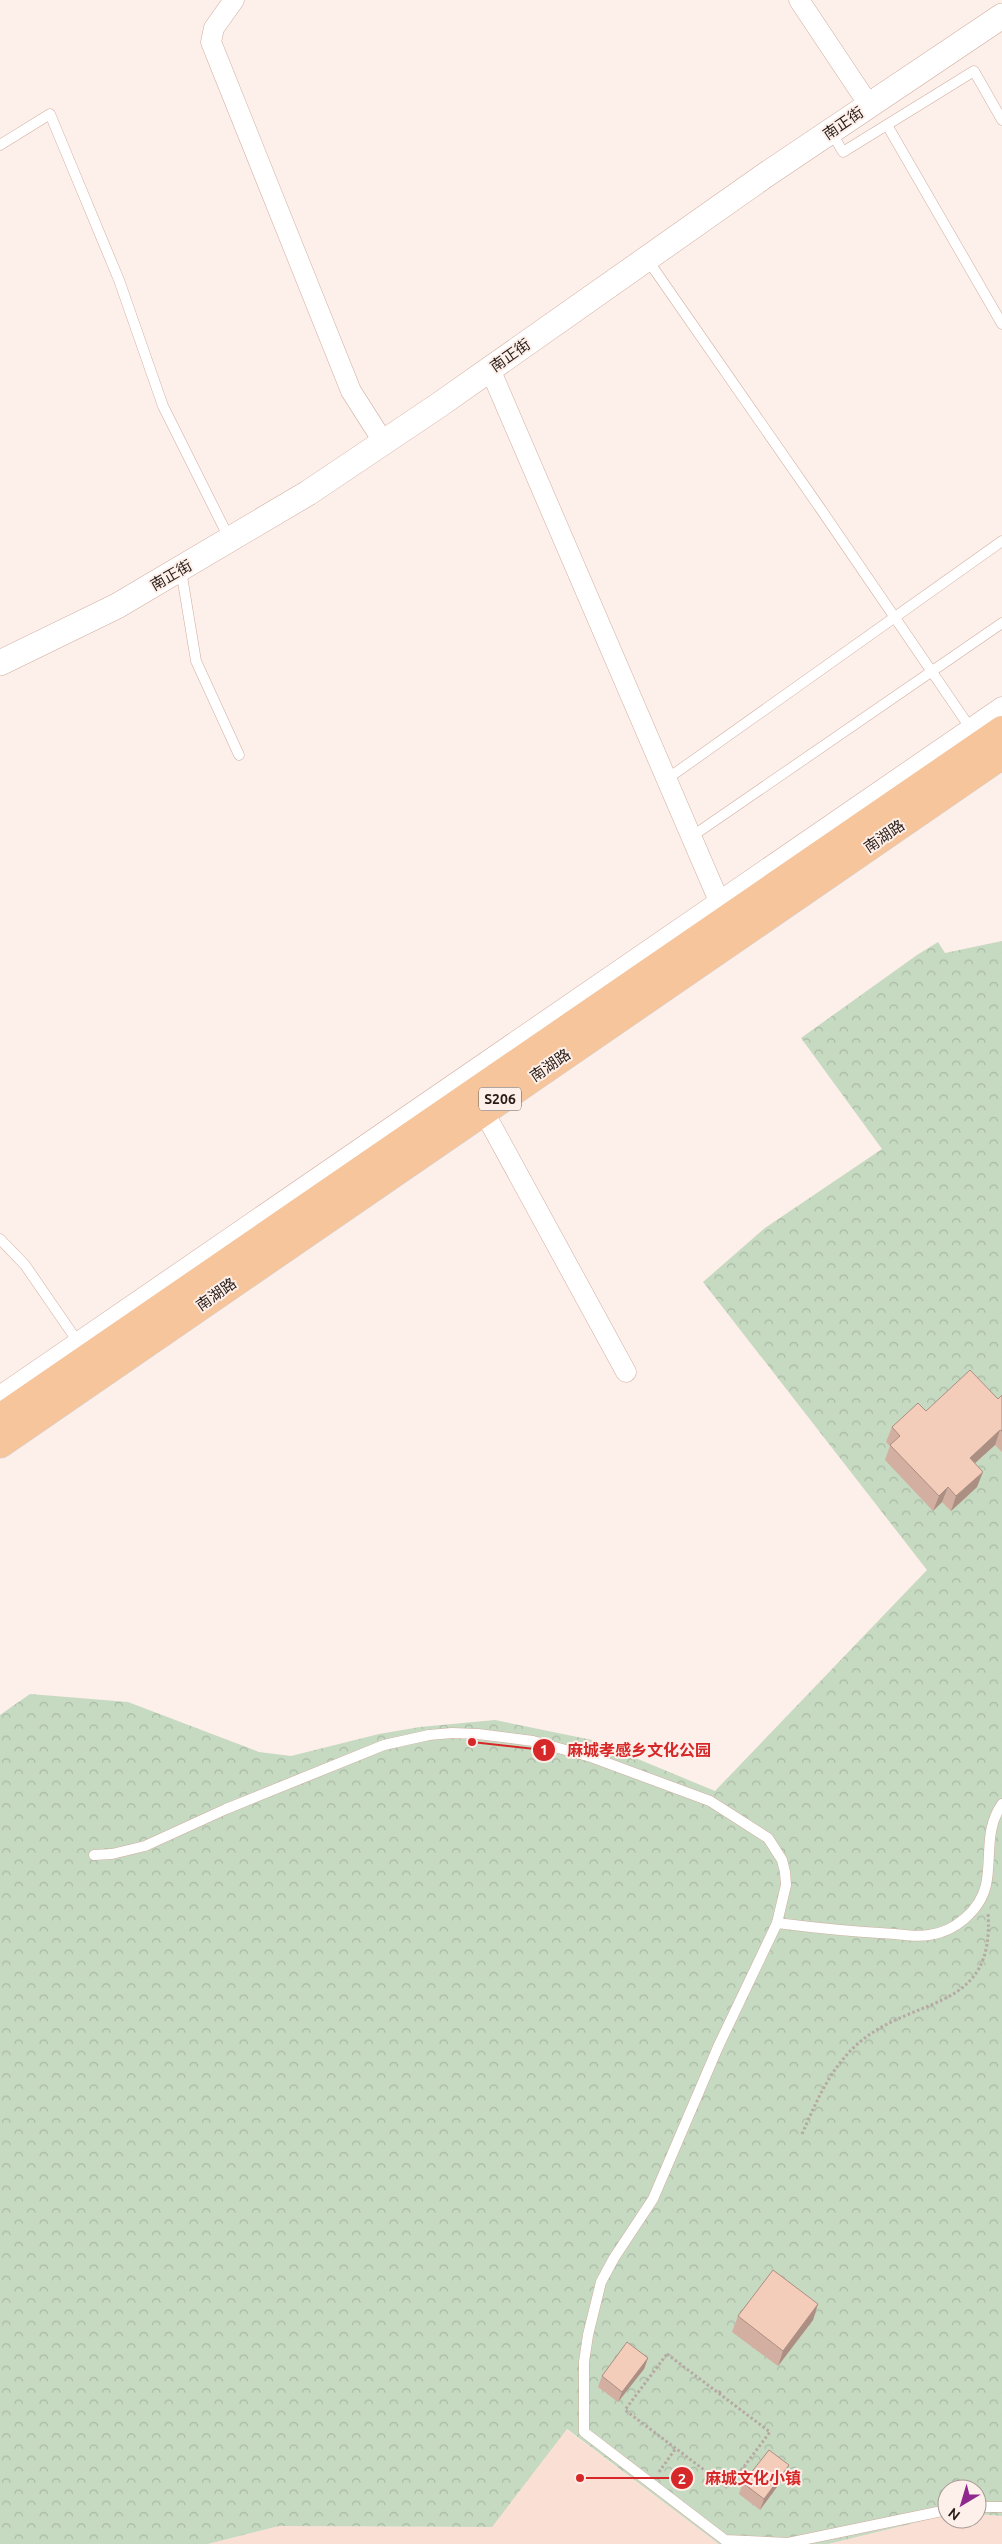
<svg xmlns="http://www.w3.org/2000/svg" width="1002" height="2544" font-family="Ubuntu,'Noto Sans SC',sans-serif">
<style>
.built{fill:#fadfd5}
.park{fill:url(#park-crowns)}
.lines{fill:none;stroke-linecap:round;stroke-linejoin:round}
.service-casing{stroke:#d0aea0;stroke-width:11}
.minor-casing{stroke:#d0aea0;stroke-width:21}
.tertiary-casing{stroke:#d0aea0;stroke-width:26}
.primary-casing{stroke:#d4d1d0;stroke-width:29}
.path{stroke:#b6a9a3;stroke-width:3;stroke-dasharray:2.5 2.5;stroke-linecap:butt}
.service{stroke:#fff;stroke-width:10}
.minor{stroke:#fff;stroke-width:20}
.tertiary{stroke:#fff;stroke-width:25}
.primary{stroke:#f7c59c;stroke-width:28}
.wall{fill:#d2afa0}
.shaded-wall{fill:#ab8f82}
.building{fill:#f4ccba;stroke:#ab8f82}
.labels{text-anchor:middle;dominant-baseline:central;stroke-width:4;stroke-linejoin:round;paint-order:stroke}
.shield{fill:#fdefe9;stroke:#675b55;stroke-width:1}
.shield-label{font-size:14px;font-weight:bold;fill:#271b16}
.street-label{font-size:15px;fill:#271b16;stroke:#fdefe9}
.leader{fill:none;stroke:#d62828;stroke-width:2}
.callout-dot{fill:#d62828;stroke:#fdefe9;stroke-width:2}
.mark-label{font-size:15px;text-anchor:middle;font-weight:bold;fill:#fff}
.callout-label{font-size:16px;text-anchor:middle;font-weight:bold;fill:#d62828;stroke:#fdefe9;stroke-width:4;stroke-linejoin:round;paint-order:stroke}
</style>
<defs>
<pattern id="park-crowns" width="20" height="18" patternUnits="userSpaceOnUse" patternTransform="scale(1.25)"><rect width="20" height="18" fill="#c6d9c1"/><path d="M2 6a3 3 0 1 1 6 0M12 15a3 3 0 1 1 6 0" fill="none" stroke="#aabaa5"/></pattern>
</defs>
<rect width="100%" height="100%" fill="#fdefe9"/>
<g class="built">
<path d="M566,2429L719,2544H208L279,2526L491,2527Z"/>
<path d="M977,2514L1002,2516V2544H828L947,2515V2519H977Z"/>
</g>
<path class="park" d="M1002,941V2516L977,2514V2489H947V2515L828,2544H719L567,2429L492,2527L279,2526L208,2544H0V1715L30,1694L128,1702L259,1752L291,1756L379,1734L420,1727L495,1720L592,1740L715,1791L927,1570L703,1282L765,1228L882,1149L801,1038L917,955L938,942L945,953Z"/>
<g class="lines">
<defs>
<g id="service">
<path d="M887,125L1002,324"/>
<path d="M831,132L843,152L974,71L1002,120"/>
<path d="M0,145L50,114L119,280L163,406L230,540"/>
<path d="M647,259L820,508L971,729"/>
<path d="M181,570L196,661L239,755"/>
<path d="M667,779L1002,541"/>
<path d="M691,837L1002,623"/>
<path d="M0,1239L25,1265L78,1342"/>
<path d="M94,1855L112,1854L145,1846L226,1809L384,1745L429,1735L452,1733L478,1734L533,1741L591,1757L710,1801L768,1838L782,1860L785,1872L786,1885L777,1923L718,2047L653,2199L614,2258L601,2282L588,2335L584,2362V2432L725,2540L788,2543L947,2510"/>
<path d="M777,1923C816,1928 855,1932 895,1934C905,1935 918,1937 929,1935C954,1932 980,1911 986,1885C992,1857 984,1830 1002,1804"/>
<path d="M977,2507H1002"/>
</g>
<g id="minor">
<path d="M234,0L214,28L211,42L351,391L384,443"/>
<path d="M799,0L869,105"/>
<path d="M490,369L719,901"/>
<path d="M483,1110L626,1372"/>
<path d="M0,1396L1002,707"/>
</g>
<path id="tertiary" d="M0,663L117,606L308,493L439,405L767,174L1002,16"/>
<g id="primary">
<path d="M0,1418L1002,730"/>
<path d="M0,1444L1002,755"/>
</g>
</defs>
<use href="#service" class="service-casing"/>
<use href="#minor" class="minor-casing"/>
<use href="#tertiary" class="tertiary-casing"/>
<use href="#primary" class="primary-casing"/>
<g class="path">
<path d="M802,2134C817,2100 831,2066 861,2041C917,1995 995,2012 988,1913"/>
<path d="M667,2354L770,2432L728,2488L625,2410Z"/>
<path d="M719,2393L722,2389"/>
<path d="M659,2472L676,2448"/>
</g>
<use href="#service" class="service"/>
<use href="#minor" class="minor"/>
<use href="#tertiary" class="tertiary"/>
<use href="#primary" class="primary"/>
</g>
<g class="wall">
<path d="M1002,1395V1452L995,1445L975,1463L977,1487L951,1511L942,1502L933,1511L885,1460L890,1446L886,1442L892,1427L926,1411L998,1399Z"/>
<path d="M818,2304L813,2320L778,2366L732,2332L738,2316Z"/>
<path d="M648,2358L644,2369L618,2402L598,2387L602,2376Z"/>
<path d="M785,2476L760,2510L739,2494L743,2483Z"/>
</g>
<g class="shaded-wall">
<path d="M1000,1430L995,1445L964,1473L970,1458Z"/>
<path d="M983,1472L977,1487L951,1511L956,1496Z"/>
<path d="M948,1487L942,1502L933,1511L939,1496Z"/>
<path d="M818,2304L813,2320L778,2366L783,2351Z"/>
<path d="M648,2358L644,2369L618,2402L622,2392Z"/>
<path d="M789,2465L785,2476L760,2510L764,2499Z"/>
</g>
<g class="building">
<path d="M970,1370L998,1399L1002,1395V1431L1000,1430L970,1458L983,1472L956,1496L948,1487L939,1496L890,1445L900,1436L892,1427L918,1403L926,1411Z"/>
<path d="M773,2270L818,2304L783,2351L738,2316Z"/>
<path d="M627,2342L648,2358L622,2392L602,2376Z"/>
<path d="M769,2450L789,2465L764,2499L743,2483Z"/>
</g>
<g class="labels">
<rect class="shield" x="479" y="1087.5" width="42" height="23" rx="4"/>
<g class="shield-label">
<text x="500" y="1099">S206</text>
</g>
<g class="street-label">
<text transform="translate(843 123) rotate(-34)">南正街</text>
<text transform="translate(510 355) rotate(-35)">南正街</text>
<text transform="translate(171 575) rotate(-30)">南正街</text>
<text transform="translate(884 836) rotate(-34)">南湖路</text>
<text transform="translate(550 1065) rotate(-34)">南湖路</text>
<text transform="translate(216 1294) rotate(-35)">南湖路</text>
</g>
</g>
<path class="leader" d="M472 1742L544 1750M580 2478L682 2478"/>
<g class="callout-dot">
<circle cx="472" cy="1742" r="5"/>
<circle cx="580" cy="2478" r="5"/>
<circle cx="544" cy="1750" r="12"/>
<circle cx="682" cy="2478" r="12"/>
</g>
<g class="mark-label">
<text x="544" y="1755">1</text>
<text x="682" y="2484">2</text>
</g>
<g class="callout-label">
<text x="639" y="1756">麻城孝感乡文化公园</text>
<text x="753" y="2484">麻城文化小镇</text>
</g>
<g transform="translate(962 2504) rotate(218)"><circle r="24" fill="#fdefe9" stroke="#a79a95"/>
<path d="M0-4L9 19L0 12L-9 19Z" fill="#8e288e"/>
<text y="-8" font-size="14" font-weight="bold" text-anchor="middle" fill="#271b16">N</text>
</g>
</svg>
